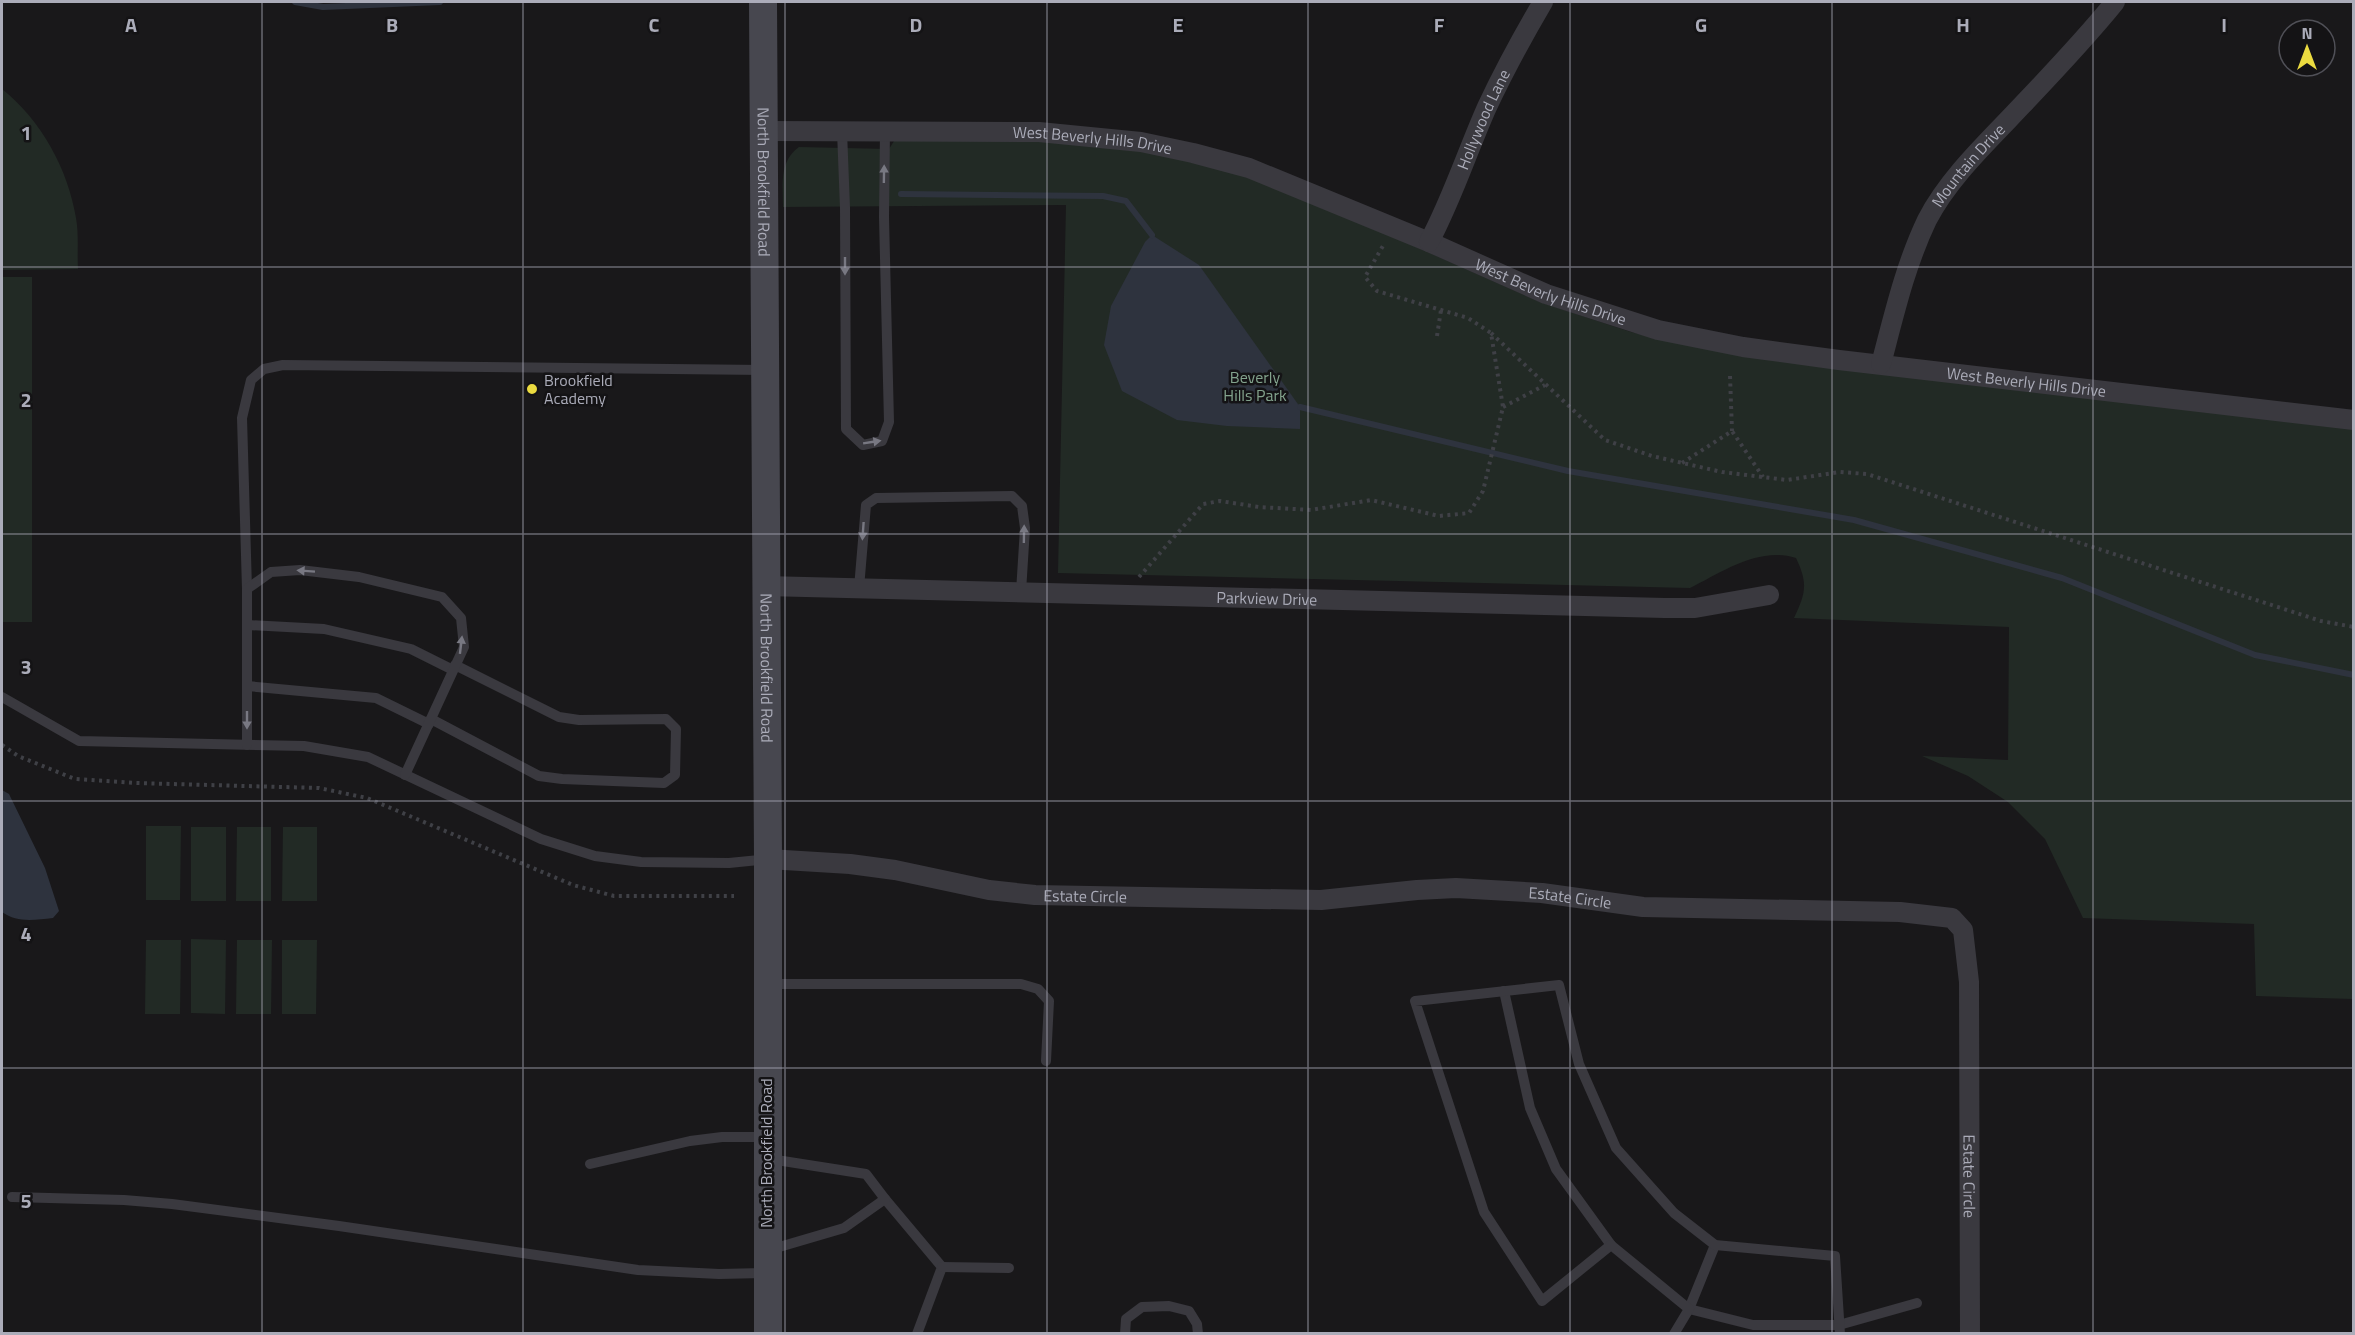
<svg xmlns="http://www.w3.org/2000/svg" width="2355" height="1335" font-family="'Titillium Web',sans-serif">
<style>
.green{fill:#222a25}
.water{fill:#2e333e}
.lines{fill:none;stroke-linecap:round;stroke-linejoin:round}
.stream{stroke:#2e333e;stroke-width:6}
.path{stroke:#3f4046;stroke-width:4;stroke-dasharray:3 4.5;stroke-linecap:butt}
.lane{stroke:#3a393f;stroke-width:10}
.street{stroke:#3a393f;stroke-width:20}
.secondary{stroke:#47474f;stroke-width:28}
.oneway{fill:#787882}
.grid{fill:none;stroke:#abacb9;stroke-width:1.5;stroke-opacity:0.55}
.poi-dot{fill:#ebdb40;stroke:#141315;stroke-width:2}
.labels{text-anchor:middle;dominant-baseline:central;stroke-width:5;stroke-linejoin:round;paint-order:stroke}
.street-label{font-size:16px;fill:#abacb9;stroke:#141315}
.park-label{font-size:16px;fill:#83a38d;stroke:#141315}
.poi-label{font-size:16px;fill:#abacb9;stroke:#141315;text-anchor:start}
.grid-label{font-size:20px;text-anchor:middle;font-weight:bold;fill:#abacb9;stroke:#141315;stroke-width:5;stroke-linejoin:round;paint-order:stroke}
</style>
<rect width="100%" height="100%" fill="#19181a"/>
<g class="green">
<path d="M2,89C41,120 68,169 76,218C79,234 77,253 78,269L2,270Z"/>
<path d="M896,138L1048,141L1152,151L1228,169L1286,189L1540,302L1631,332L1704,348L2353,426V999L2256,996L2254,924L2083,918L2045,839L2008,802L1968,776L1922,756L2008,760L2009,627L1794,618C1806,593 1808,583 1796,558C1759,546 1722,572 1690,588L1058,573L1066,205L783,207C783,185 779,161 799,147L889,149Z"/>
<rect x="2" y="277" width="30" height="345"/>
<path d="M146,826H181L180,900H146Z"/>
<rect x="191" y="827" width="35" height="74"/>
<path d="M237,827H271V901H236Z"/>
<path d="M283,827H317V901H282Z"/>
<path d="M191,939L226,940L225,1014L191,1013Z"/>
<path d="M146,940H181L180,1014H145Z"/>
<path d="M237,940H272L271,1014H236Z"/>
<path d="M282,940H317L316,1014H282Z"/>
</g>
<g class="water">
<path d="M1152,235L1199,265L1300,407V429L1227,426L1177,420L1122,391L1104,345L1111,306L1145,242Z"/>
<path d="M2,790L9,794L45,868L59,911L53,918C34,920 17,923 2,912Z"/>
</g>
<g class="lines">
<g class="stream">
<path d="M295,2L323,7L440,2"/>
<path d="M901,194L1103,196L1126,201L1152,235"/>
<path d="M1300,407L1568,471L1854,520L2062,578L2255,655L2354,675"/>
</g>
<g class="path">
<path d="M1491,333L1605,440L1652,456L1722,472L1787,480L1840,472L1867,474L2321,621L2354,627"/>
<path d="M1437,336L1441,310"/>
<path d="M1730,376L1732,431"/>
<path d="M1503,407L1545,385"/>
<path d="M1682,463L1732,431L1763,477"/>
<path d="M1139,577L1203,504L1220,501L1259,507L1311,510L1371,500L1439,516L1469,513L1483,491L1503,407L1491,333L1468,318L1377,291L1365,277L1384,244"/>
<path d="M2,745L18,756L75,779L135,783L319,788L367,798L573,885L614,896H734"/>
</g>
<g class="lane">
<path d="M842,131L845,208L846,429L863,445L882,441L889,422L884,217L885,130"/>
<path d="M859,588L866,505L876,498L1012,496L1022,506L1025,528L1021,592"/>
<path d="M247,589L242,418L251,380L264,369L283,365L764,370"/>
<path d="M247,625L324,629L411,649L453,670"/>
<path d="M247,686L376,698L429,724"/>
<path d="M2,697L79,741L304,746L368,757L541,839L595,856L641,862L729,863L768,859"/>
<path d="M431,719L539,776L562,779L664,783L675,775L676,729L666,719L579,720L559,717L455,665"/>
<path d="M247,745V589L271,572L300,570L359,577L442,597L461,618L464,647L405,775"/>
<path d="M770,984H1021L1038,989L1049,1001L1046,1061"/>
<path d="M1504,991L1530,1108L1556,1169L1611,1245"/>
<path d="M590,1164L690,1141L722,1137H766"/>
<path d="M12,1197L124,1200L172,1204L339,1226L638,1270L719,1274L767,1273"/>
<path d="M885,1199L942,1267L917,1334"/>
<path d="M1715,1245L1689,1309L1753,1325H1839L1917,1303"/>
<path d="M769,1250L844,1228L885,1199L866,1174L770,1159"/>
<path d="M942,1267L1009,1268"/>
<path d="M1125,1334L1126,1319L1142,1307L1169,1306L1189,1311L1197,1324L1198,1334"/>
<path d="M1674,1334L1689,1309L1611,1245L1542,1301L1484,1212L1415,1001L1559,985L1579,1064L1616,1148L1674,1213L1715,1245L1835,1256L1840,1334"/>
</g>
<g class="street">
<path id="s1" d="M765,131L1039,132L1141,142L1193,153L1249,168L1429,242L1546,294L1658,330L1743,347L1839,360L2354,420"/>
<path id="s2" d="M1429,242C1452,199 1467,152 1487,107C1504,71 1523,36 1543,2"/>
<path id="s3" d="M1881,364C1894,315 1905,266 1927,220C1946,183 1979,150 2008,120C2044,82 2082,43 2115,2"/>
<path id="s4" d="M765,586L1665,608H1695L1769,595"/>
<path id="s5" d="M768,859L850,864L895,870L989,890L1035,895L1321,900L1417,890L1456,888L1542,893L1643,907L1900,912L1952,918L1963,930L1969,982L1970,1334"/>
</g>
<path class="secondary" id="s6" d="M763,2L768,859V1334"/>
</g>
<defs><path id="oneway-solid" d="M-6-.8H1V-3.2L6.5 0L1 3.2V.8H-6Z" transform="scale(1.5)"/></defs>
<g class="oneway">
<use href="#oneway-solid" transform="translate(884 174) rotate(-89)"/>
<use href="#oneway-solid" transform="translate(845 266) rotate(90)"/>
<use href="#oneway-solid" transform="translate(872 442) rotate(-9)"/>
<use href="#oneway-solid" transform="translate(863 531) rotate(94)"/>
<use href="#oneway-solid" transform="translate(1024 534) rotate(-89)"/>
<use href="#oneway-solid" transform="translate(306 571) rotate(-176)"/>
<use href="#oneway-solid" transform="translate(461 645) rotate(-83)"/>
<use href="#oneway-solid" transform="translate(247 720) rotate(90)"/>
</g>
<path class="grid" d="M262,2V1334M523,2V1334M785,2V1334M1047,2V1334M1308,2V1334M1570,2V1334M1832,2V1334M2093,2V1334M2,267H2354M2,534H2354M2,801H2354M2,1068H2354"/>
<circle class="poi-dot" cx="532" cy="389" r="6"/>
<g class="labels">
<g class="street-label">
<text stroke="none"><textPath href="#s2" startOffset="134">Hollywood Lane</textPath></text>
<text stroke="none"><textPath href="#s1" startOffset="328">West Beverly Hills Drive</textPath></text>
<text stroke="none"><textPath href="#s3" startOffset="220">Mountain Drive</textPath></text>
<text stroke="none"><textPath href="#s6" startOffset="180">North Brookfield Road</textPath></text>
<text stroke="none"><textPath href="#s1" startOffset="814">West Beverly Hills Drive</textPath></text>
<text stroke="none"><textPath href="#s1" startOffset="1300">West Beverly Hills Drive</textPath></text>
<text stroke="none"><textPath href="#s4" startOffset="502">Parkview Drive</textPath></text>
<text stroke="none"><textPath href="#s6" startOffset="666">North Brookfield Road</textPath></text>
<text stroke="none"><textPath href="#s5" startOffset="320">Estate Circle</textPath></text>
<text stroke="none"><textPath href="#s5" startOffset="806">Estate Circle</textPath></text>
<text transform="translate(766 1153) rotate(-90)">North Brookfield Road</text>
<text stroke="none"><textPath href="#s5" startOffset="1452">Estate Circle</textPath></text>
</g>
<g class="park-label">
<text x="1255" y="377">Beverly<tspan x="1255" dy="18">Hills Park</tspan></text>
</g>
<g class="poi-label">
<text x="544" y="380">Brookfield<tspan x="544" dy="18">Academy</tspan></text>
</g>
</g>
<g class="grid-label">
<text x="131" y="32">A</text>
<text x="392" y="32">B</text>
<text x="654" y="32">C</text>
<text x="916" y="32">D</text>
<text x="1178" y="32">E</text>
<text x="1439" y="32">F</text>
<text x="1701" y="32">G</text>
<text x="1963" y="32">H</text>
<text x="2224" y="32">I</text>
<text x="26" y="140">1</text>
<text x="26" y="407">2</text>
<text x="26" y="674">3</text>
<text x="26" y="941">4</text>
<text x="26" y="1208">5</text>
</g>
<rect width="2355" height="1335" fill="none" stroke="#abacb9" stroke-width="6"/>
<g transform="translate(2307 48)"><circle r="28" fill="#141315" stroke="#505057" stroke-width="1.5"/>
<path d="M0-4.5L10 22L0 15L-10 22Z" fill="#ebdb40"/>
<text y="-9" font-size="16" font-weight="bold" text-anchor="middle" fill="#abacb9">N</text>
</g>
</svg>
